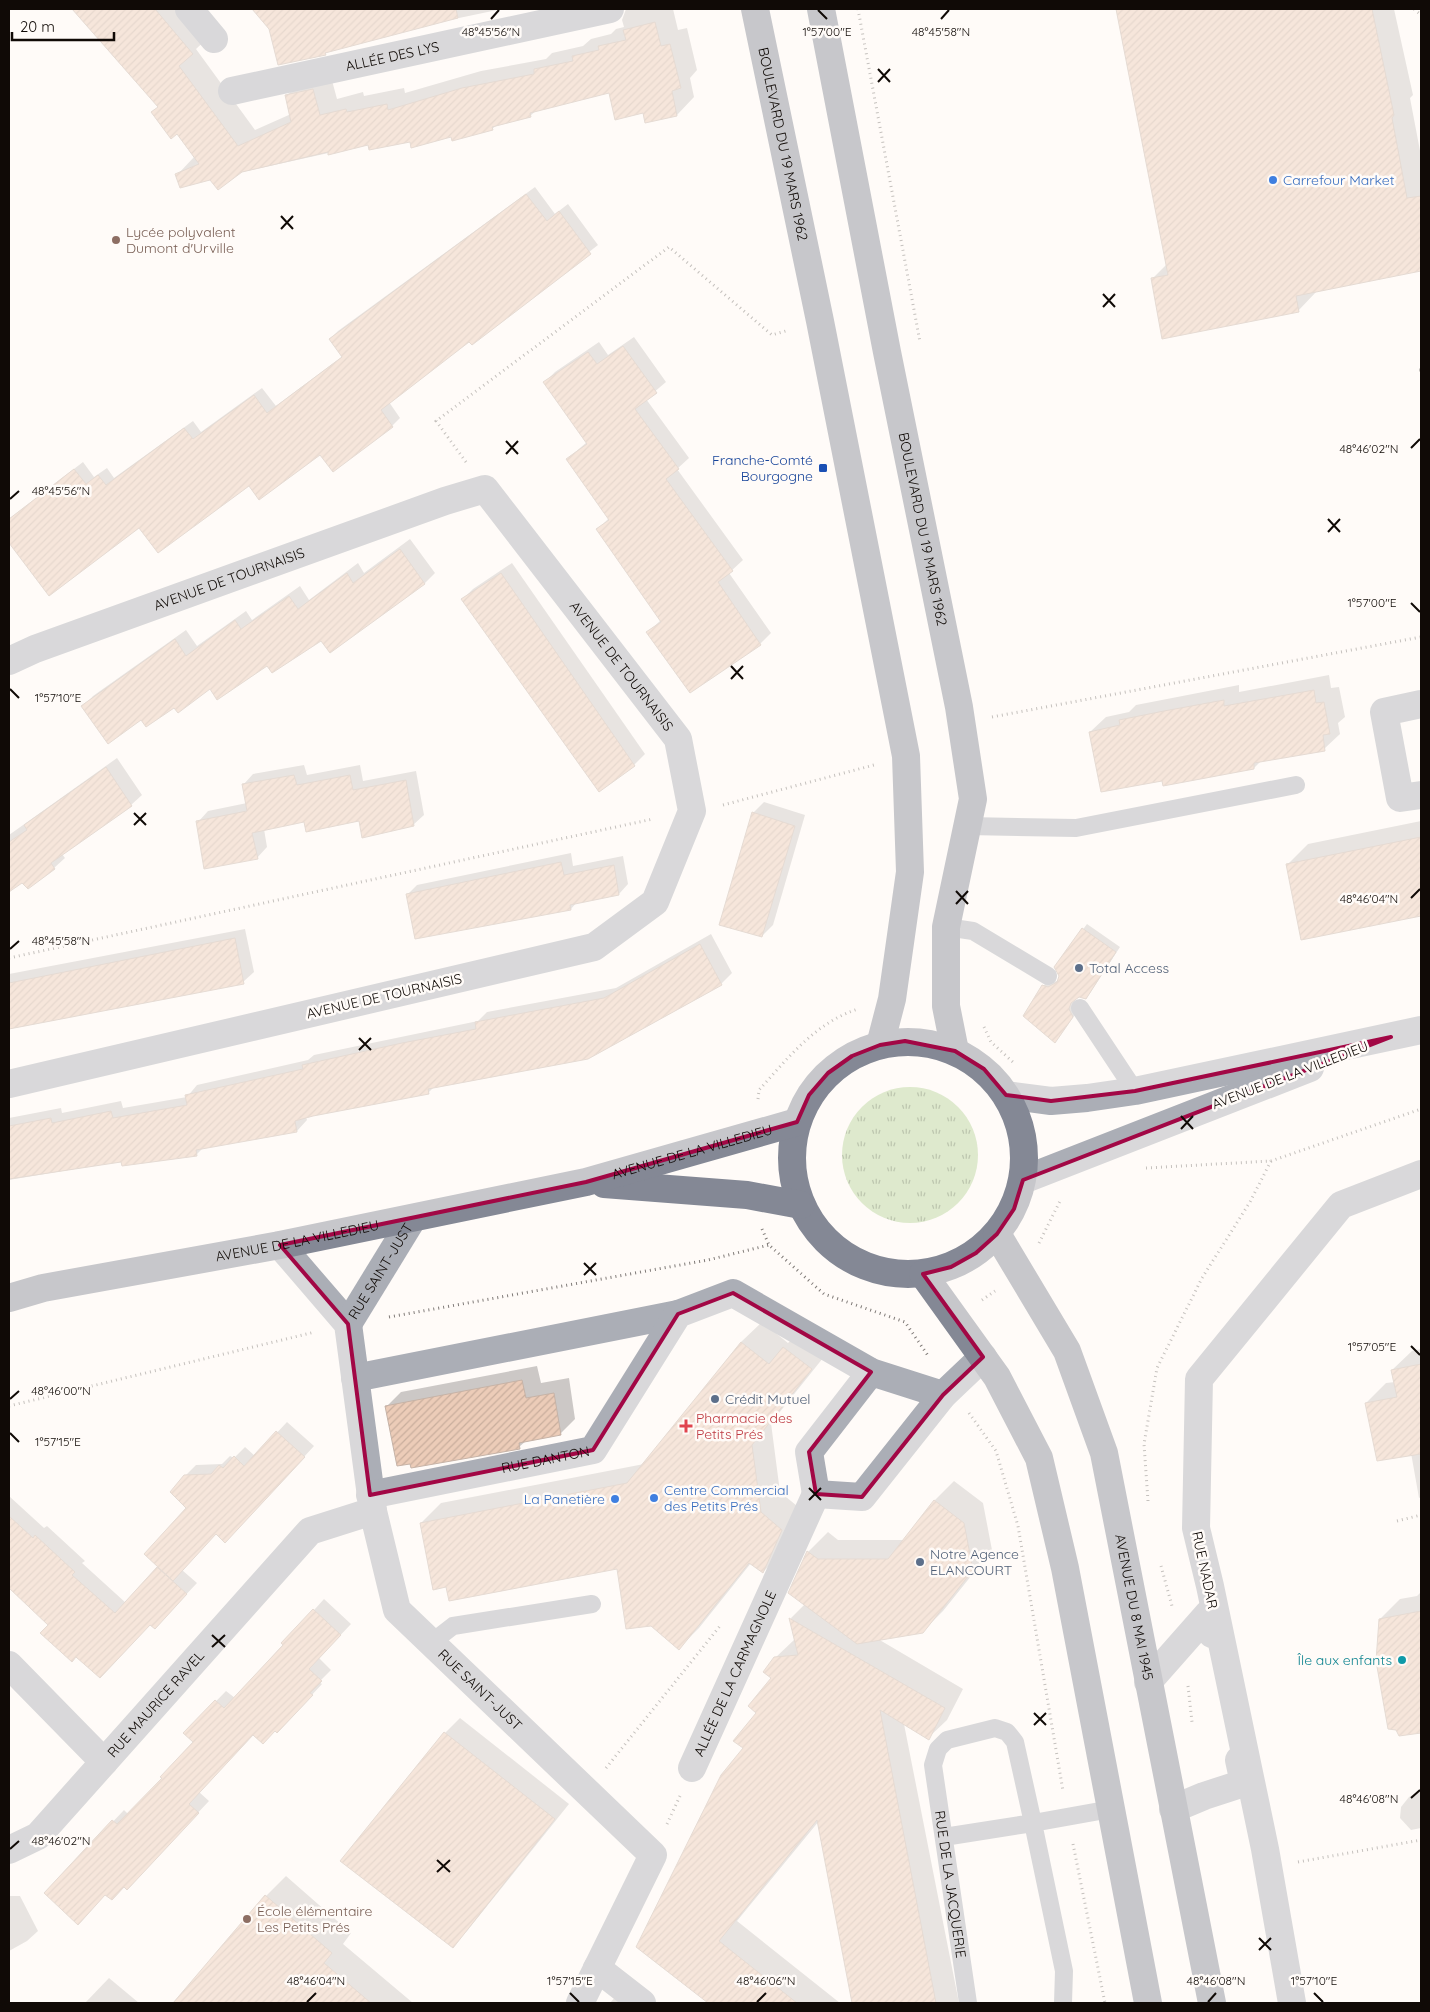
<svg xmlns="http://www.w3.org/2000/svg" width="1430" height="2012" font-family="Quicksand,sans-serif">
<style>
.grass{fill:url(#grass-tufts)}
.shadow{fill:#0003}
.building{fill:url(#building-hatch);stroke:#c6b3a7}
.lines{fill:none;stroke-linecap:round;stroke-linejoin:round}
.path{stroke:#7f7a77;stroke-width:3;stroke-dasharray:1 4;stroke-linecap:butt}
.lane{stroke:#abaeb6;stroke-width:18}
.street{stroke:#abaeb6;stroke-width:28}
.secondary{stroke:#848895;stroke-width:28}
.marked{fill:none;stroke:#a20745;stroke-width:4;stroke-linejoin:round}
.ticks{fill:none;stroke:#100a06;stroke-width:2}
.shop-dot{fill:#3f7fe0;stroke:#fffbf8;stroke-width:2}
.education-dot{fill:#8d6e63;stroke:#fffbf8;stroke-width:2}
.transit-dot{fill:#1a4fb4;stroke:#fffbf8;stroke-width:2}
.service-dot{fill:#5c6f8a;stroke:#fffbf8;stroke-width:2}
.health-dot{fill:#e0444e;stroke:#fffbf8;stroke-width:2}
.culture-dot{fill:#0f9aa8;stroke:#fffbf8;stroke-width:2}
.labels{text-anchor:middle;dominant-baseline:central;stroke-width:5;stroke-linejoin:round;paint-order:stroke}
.street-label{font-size:14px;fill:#100a06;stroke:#fffbf8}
.shop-label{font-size:14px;fill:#366cbe;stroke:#fffbf8;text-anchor:start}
.education-label{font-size:14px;fill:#785e54;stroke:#fffbf8;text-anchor:start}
.transit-label{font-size:14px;fill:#164399;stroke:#fffbf8;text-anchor:end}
.service-label{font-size:14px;fill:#4e5e75;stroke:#fffbf8;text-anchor:start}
.health-label{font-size:14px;fill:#be3a42;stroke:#fffbf8;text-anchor:start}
.culture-label{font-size:14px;fill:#0d838f;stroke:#fffbf8;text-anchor:end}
.ticks-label{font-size:12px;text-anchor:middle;fill:#100a06;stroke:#fffbf8;stroke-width:5;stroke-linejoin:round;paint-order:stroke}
</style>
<defs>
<pattern id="grass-tufts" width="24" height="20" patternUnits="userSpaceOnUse" patternTransform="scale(1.25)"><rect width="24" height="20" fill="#dee9cd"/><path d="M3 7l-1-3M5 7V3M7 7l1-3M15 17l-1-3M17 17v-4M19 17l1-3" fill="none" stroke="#bdc6af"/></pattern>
<pattern id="building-hatch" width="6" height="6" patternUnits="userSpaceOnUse" patternTransform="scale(1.25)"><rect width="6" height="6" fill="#ecccb8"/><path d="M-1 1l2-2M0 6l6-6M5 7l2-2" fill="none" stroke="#c9ae9d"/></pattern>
</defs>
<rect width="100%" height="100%" fill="#fffbf8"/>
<circle class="grass" cx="910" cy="1155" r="68"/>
<g class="shadow">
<path d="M75,9H187L210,36L196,49L255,130L291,114L286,96L304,79L330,73L337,99L363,92L364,96L404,88L405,93L481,71L546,59L552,53L583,46L591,39L611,34L616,29L624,27L622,20L626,9H673L678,30L687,28L697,70L690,78L694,97L677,115L646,121L644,111L610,92L537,110L530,116L497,125L492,129L411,141L369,144L211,179L177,175L195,156L159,106Z"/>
<path d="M275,9H502L421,26L328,51L325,54L267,17Z"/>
<path d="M1117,9H1394L1413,95L1410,98L1421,156V270L1317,291L1298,311L1152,279L1167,264Z"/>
<path d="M535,187L555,214L568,204L598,245L472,343L469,340L389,402L400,418L392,426L140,527L49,594L9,541V519L83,462L94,477L107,468L114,478L193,421L201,432L262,388L276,406L343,356L330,339L338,331Z"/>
<path d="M634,337L666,382L646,399L689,458L677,469L743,560L729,573L771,633L760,644L690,691L648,632L661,620L598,529L609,518L567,459L587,442L545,382L555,372L599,342L608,355Z"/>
<path d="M410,539L435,573L425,583L330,651L321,639L267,665L210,688L174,706L141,718L83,707L93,696L186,630L197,646L246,611L252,620L300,586L309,600L358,563L364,573Z"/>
<path d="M512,563L645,754L634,765L463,599L473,589Z"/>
<path d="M1329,675L1331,688L1339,687L1345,717L1338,723L1340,734L1324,749L1261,761L1254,768L1163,779L1090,732L1106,717L1129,712L1136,705L1239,685V692Z"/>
<path d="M117,758L142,795L131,805L62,854L65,858L54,868L22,881L9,890V835Z"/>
<path d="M304,765L307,775L360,765L363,781L416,771L424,815L413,825L360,820L305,821L264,829L267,847L257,858L198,822L208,811L247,803L243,785L253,774Z"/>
<path d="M764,802L805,815L773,925L762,936L753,813Z"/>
<path d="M1421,821V915L1302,938L1288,864L1308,844Z"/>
<path d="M571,853L573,866L623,856L628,884L619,894L577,902L571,909L408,894L417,885Z"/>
<path d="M1087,924L1120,947L1090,993L1085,998L1079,996L1075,999L1074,1004L1078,1011L1055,1041L1043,986L1048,981L1054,982L1059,980L1060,976L1055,967Z"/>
<path d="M245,929L254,972L243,982L9,1029V974Z"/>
<path d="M711,934L732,973L721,984L588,1058L434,1087L428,1093L306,1117L307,1120L297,1131L203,1148L196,1155L122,1161L9,1180V1118L61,1108L62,1113L121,1101L123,1108L187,1097L197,1085L308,1060L314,1055L478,1021L487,1012L616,988Z"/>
<path d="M762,1322L788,1343L805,1327L831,1348L771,1423L780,1492L802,1510L783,1552L763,1572L751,1563L699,1628L679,1648L618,1568L447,1586L421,1523L441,1503L644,1464L741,1342Z"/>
<path d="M1421,1349V1497L1419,1498L1411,1453L1366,1403L1386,1383L1395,1382L1392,1370L1412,1351Z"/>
<path d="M537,1366L541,1383L569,1378L575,1419L560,1434L527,1440L519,1447L411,1462L386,1407L401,1392Z"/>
<path d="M287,1422L314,1446L236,1531L216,1533L182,1570L197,1583L165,1617L150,1623L50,1625L9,1586V1496L44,1528L47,1526L85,1561L82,1563L126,1603L159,1566L188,1508L185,1476L196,1465L222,1464L230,1456L234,1458L245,1447L255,1456Z"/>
<path d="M954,1481L983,1503L992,1550L943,1611L923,1631L878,1639L963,1689L947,1720L928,1738L904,1724L959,2003H853L819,1821L737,1921L840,2003H710L638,1947L744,1748L772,1678L775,1658L795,1639L791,1618L805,1604L790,1592L808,1552L828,1532L838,1540H904L935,1500Z"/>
<path d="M1421,1592V1732L1400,1735L1380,1619L1400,1599L1417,1596Z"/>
<path d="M324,1599L351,1624L319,1658L331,1670L319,1682L322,1684L288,1721L275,1730L253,1734L199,1792L209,1801L137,1878L106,1894L45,1893L124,1810L128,1814L164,1778L194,1742L185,1733L226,1691L235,1698Z"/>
<path d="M460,1718L569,1804L467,1931L452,1946L445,1733Z"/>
<path d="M1419,1791H1421V1828L1411,1830L1400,1818L1401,1807L1409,1797Z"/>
<path d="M286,1876L351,1933L343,1944L413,2003H175L266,1896Z"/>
<path d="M10,1896H20L38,1931L27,1941L9,1951Z"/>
<path d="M109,1978L139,2003H85Z"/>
<path d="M625,1986L647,2003H610Z"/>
</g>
<g class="building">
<path d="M72,9H155L193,54L179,66L238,146L291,122L285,95L313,89L320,115L346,109L347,112L387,104L388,110L462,88L534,74V69L573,61L572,56L599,50L598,46L626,40L623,30L655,22L661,46L670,44L681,88L672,91L677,116L645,123L643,113L615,120L609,93L530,113L531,117L492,127L493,130L452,141L451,137L411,148L410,142L369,150L368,145L328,155V152L242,172L218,190L210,180L180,188L175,174L199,164L177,134L171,139L151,112L158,107Z"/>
<path d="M252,9H456L458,18L325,53L326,55L278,65L269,29Z"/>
<path d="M1116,9H1372L1394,115L1392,118L1407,198L1421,196V271L1296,296L1299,312L1162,339L1151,278L1168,275Z"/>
<path d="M526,194L547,221L559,211L591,254L472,345L469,342L381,410L393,427L333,472L320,455L259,500L249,486L158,553L139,528L49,596L9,543V519L74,469L86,484L98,475L106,485L184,428L193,439L254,395L267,413L342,357L329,339Z"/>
<path d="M623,346L657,393L635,409L679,469L666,479L733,571L718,582L761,645L690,693L646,632L661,622L596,529L609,520L566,459L587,444L543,382L588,352L597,364Z"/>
<path d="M400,549L425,584L330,653L321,641L272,673L267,666L217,700L210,689L178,713L174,708L146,727L141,720L108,744L81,706L175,639L186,656L235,620L241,629L289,596L298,609L347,573L353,583Z"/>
<path d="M501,573L635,766L599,792L461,599Z"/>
<path d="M1314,690L1316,703L1324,702L1330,734L1323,735L1325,751L1254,763V769L1163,786L1162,781L1101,792L1089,732L1120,725L1119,720L1164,711L1224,700V706Z"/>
<path d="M106,767L132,806L51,863L55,869L28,889L22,883L9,892V842L27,830L24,825Z"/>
<path d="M294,775L297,785L350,775L353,790L406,780L414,826L362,838L359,821L306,832L304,822L252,833L258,859L204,869L196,821L247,811L242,784Z"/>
<path d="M752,812L795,826L762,937L719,925Z"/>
<path d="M1421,837V916L1301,940L1286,864Z"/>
<path d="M561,862L564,875L614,865L619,895L570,905L571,910L415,939L406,894Z"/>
<path d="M1082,928L1116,952L1086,999L1079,997L1071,1003L1069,1009L1073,1017L1055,1043L1023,1016L1042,985L1048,987L1057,982L1059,976L1054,967Z"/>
<path d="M235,938L244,984L9,1029V983Z"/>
<path d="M700,944L722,985L588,1059L428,1089L429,1094L313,1116L295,1121L297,1132L196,1150L197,1156L122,1166L121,1162L9,1179V1126L51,1118L52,1123L111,1111L113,1118L187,1105L185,1095L303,1069L302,1065L402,1043L476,1029L475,1022L604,998Z"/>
<path d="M741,1342L769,1364L783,1347L812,1369L752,1445L761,1512L782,1530L763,1573L749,1563L679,1650L651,1626L626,1629L617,1569L449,1601L446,1587L433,1590L420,1523L627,1483Z"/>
<path d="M1421,1364V1454L1377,1461L1365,1403L1397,1397L1391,1370Z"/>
<path d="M522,1380L526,1398L554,1393L561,1435L519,1443L520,1449L411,1468L410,1464L397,1466L385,1406Z"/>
<path d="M276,1431L305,1457L225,1543L216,1534L173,1581L144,1554L186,1508L170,1492L184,1475L211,1474L219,1465L223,1468L234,1456L244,1466Z"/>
<path d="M934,1500L964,1523L973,1570L923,1633L857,1644L788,1593L807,1551L818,1559H888Z"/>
<path d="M9,1516L33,1538L35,1535L75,1572L72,1575L115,1613L157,1567L187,1594L155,1629L150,1625L100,1678L76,1657L72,1662L40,1633L48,1625L9,1588Z"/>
<path d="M313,1609L341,1635L309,1669L322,1681L310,1693L313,1695L277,1733L275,1731L263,1744L253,1735L189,1804L199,1813L127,1890L124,1887L112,1900L105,1895L78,1925L44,1893L112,1820L117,1824L162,1778L160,1777L193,1742L183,1733L215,1700L224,1708L283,1645L281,1643Z"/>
<path d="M1421,1611V1733L1399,1736L1396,1730L1388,1729L1376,1661L1379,1619Z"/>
<path d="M789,1618L945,1708L929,1740L880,1710L936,2003H852L817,1820L719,1941L797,2003H708L636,1947L721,1775L743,1748L733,1741L756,1713L748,1706L771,1678L763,1672L774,1657L798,1655Z"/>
<path d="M444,1732L555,1819L453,1948L340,1861Z"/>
<path d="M265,1895L332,1953L324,1963L371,2003H173Z"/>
</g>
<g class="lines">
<g class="path">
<path d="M858,9L920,342"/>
<path d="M1414,9L1421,15"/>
<path d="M1419,370H1421"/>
<path d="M466,462L436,421L669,247L772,335L789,330"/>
<path d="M992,717L1421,637"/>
<path d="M723,805L874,765"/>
<path d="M9,958L653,819"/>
<path d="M984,1027L991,1042L1015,1064"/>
<path d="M758,1099L759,1090C787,1059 816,1022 858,1009"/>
<path d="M1146,1168L1271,1161L1421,1109"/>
<path d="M762,1229L769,1245L824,1294L905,1322L929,1357"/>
<path d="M1039,1243L1061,1199"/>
<path d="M982,1300L995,1291"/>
<path d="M389,1317L708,1260L769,1245"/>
<path d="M9,1406L315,1332"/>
<path d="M969,1413L996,1451L1018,1526L1063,1791"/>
<path d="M1148,1501L1144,1444L1157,1368L1202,1278L1250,1202L1271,1161"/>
<path d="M1397,1521L1421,1515"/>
<path d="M1161,1566L1172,1606"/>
<path d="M1188,1686L1192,1722"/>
<path d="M606,1768L720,1626"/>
<path d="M667,1824L680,1796"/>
<path d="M1073,1844L1105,2003"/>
<path d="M1298,1862L1421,1840"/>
</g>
<g class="lane">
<path d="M967,826L1076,828L1296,785"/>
<path d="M946,927L973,931L1048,976"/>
<path d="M1080,1008L1135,1091"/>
<path d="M431,1643L453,1626L592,1604"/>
<path id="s1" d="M944,1837L1033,1823L1015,1742L1007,1732L995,1728L947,1740L938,1749L933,1765L968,2003"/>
<path d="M1063,2003L1064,1971L1033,1823L1111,1809"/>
</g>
<g class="street">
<path d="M189,9L214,39"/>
<path id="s2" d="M232,91L610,9"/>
<path id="s3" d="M9,661L35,649L445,501L485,489L678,739L692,811L655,902L594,947L9,1084"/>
<path d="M1421,704L1384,712L1400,798L1421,795"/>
<path d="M1006,1095L1051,1101L1087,1098L1135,1091L1421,1030"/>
<path d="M1023,1180L1310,1068"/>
<path id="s4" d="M280,1245L348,1324L373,1511L397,1610L653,1855L580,2003"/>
<path id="s5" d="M348,1324L413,1218"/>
<path d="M871,1372L809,1452L816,1494L862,1497L943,1395L983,1357"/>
<path d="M355,1378L678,1314"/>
<path id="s6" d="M370,1495L593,1450L678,1314L733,1293L871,1372L943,1395"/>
<path d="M9,1665L104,1762"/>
<path d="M1148,1682L1208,1614L1212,1634"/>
<path id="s7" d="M692,1768L816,1494"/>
<path d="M1173,1809L1204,1796L1244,1783L1239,1760"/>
<path id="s8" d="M9,1850L38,1836L310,1531L373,1511"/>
<path d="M597,1968L642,2003"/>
<path d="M1292,2003L1265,1849L1210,1586L1196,1528L1199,1379L1341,1205L1421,1174"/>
</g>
<g class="secondary">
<path id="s9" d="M755,9L820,321L906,756L910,872L892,999L880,1045"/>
<path id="s10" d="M821,9L887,352L959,707L973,799L946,927V1006L955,1051"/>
<circle cx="908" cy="1158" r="116"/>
<path d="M604,1184L747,1195L801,1205"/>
<path id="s11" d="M997,1234L1067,1351L1104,1453L1212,2003"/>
<path d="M923,1274L997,1377L1039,1458L1065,1568L1148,2003"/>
<path id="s12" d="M9,1298L43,1288L280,1245L586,1182L797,1122"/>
</g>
</g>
<path d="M0 0H1430V2012H0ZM1391,1037L1023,1180L1014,1209L997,1234L976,1253L951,1267L923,1274L983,1357L943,1395L862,1497L816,1494L809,1452L871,1372L733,1293L678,1314L593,1450L370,1495L348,1324L280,1245L586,1182L797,1122L809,1095L828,1073L852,1056L880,1045L905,1041L955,1051L984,1069L1006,1095L1051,1101L1135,1091Z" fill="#fffbf8" fill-opacity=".55" fill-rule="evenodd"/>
<path class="marked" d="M1391,1037L1023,1180L1014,1209L997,1234L976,1253L951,1267L923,1274L983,1357L943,1395L862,1497L816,1494L809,1452L871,1372L733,1293L678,1314L593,1450L370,1495L348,1324L280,1245L586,1182L797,1122L809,1095L828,1073L852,1056L880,1045L905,1041L955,1051L984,1069L1006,1095L1051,1101L1135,1091Z"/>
<path class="ticks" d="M818,10L827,19M491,19L499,10M941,19L949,10M878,69L890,82M878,82L890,69M281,216L293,229M281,229L293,216M1103,294L1115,307M1103,307L1115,294M506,441L518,454M1411,448L1420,439M506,454L518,441M10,499L19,491M1328,519L1340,532M1328,532L1340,519M1411,603L1420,612M731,666L743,679M731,679L743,666M10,689L19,698M134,813L146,825M134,825L146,813M956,891L968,904M1411,898L1420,889M956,904L968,891M10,949L19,941M359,1038L371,1050M359,1050L371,1038M1181,1116L1193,1129M1181,1129L1193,1116M584,1263L596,1275M584,1275L596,1263M1411,1346L1420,1355M10,1399L19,1391M10,1433L19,1442M809,1488L821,1500M809,1500L821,1488M212,1635L225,1647M212,1647L225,1635M1034,1713L1046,1725M1034,1725L1046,1713M1411,1798L1420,1790M10,1849L19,1841M437,1860L450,1872M437,1872L450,1860M1259,1938L1271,1950M1259,1950L1271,1938M570,1993L579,2002M1314,1993L1323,2002M307,2002L316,1993M757,2002L766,1993M1208,2002L1216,1993"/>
<g class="shop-dot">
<circle cx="1273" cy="180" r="5"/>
<circle cx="654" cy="1498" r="5"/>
<circle cx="615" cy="1499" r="5"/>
</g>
<g class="education-dot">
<circle cx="116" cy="240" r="5"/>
<circle cx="247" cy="1919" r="5"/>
</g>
<rect class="transit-dot" x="818" y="463" width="10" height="10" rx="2.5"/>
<g class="service-dot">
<circle cx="1079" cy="968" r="5"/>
<circle cx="715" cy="1399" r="5"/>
<circle cx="920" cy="1562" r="5"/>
</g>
<path class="health-dot" d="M683.5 1418.5h5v5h5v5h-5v5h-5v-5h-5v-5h5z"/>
<circle class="culture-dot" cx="1402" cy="1660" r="5"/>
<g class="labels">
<g class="street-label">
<text stroke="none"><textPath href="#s2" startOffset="164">ALLÉE DES LYS</textPath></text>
<text stroke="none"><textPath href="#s9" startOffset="138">BOULEVARD DU 19 MARS 1962</textPath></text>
<text stroke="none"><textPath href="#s10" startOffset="530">BOULEVARD DU 19 MARS 1962</textPath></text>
<text stroke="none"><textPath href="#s3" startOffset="235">AVENUE DE TOURNAISIS</textPath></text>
<text stroke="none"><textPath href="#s3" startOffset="730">AVENUE DE TOURNAISIS</textPath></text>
<text transform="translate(384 996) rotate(-13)">AVENUE DE TOURNAISIS</text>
<text transform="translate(1290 1075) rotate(-21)">AVENUE DE LA VILLEDIEU</text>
<text stroke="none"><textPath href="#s12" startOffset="699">AVENUE DE LA VILLEDIEU</textPath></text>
<text stroke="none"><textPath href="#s12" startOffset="294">AVENUE DE LA VILLEDIEU</textPath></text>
<text stroke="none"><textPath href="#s5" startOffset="62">RUE SAINT-JUST</textPath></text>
<text stroke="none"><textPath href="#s6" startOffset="179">RUE DANTON</textPath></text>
<text transform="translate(1205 1570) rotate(78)">RUE NADAR</text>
<text stroke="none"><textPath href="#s11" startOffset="402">AVENUE DU 8 MAI 1945</textPath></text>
<text stroke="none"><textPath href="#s7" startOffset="104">ALLÉE DE LA CARMAGNOLE</textPath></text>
<text stroke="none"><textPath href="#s4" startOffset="510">RUE SAINT-JUST</textPath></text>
<text stroke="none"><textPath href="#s8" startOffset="209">RUE MAURICE RAVEL</textPath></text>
<text stroke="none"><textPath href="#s1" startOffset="398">RUE DE LA JACQUERIE</textPath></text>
</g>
<g class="shop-label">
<text x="1283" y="180">Carrefour Market</text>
<text x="664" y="1490">Centre Commercial<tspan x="664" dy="16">des Petits Prés</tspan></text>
<text x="605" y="1499" text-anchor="end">La Panetière</text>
</g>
<g class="education-label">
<text x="126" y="232">Lycée polyvalent<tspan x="126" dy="16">Dumont d'Urville</tspan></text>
<text x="257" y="1911">École élémentaire<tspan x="257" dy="16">Les Petits Prés</tspan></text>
</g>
<g class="transit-label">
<text x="813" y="460">Franche-Comté<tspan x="813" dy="16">Bourgogne</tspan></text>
</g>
<g class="service-label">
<text x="1089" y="968">Total Access</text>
<text x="725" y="1399">Crédit Mutuel</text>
<text x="930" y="1554">Notre Agence<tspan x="930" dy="16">ELANCOURT</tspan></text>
</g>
<g class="health-label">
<text x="696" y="1418">Pharmacie des<tspan x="696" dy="16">Petits Prés</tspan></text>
</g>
<g class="culture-label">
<text x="1392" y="1660">Île aux enfants</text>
</g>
</g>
<g class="ticks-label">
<text x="491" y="36">48°45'56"N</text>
<text x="827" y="36">1°57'00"E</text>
<text x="941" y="36">48°45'58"N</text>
<text x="1369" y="453">48°46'02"N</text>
<text x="61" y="495">48°45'56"N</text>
<text x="1372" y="607">1°57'00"E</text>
<text x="58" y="702">1°57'10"E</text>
<text x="1369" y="903">48°46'04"N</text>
<text x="61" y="945">48°45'58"N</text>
<text x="1372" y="1351">1°57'05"E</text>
<text x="61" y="1395">48°46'00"N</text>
<text x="58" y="1446">1°57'15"E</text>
<text x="1369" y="1803">48°46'08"N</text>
<text x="61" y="1845">48°46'02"N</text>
<text x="316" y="1985">48°46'04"N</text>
<text x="570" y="1985">1°57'15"E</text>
<text x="766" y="1985">48°46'06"N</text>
<text x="1216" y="1985">48°46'08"N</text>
<text x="1314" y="1985">1°57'10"E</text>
</g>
<rect width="1430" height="2012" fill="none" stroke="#100a06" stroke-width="20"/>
<path d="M12 32v8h102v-8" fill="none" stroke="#100a06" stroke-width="2.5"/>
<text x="20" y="32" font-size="15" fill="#100a06" stroke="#fffbf8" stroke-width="4" paint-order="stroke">20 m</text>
</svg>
